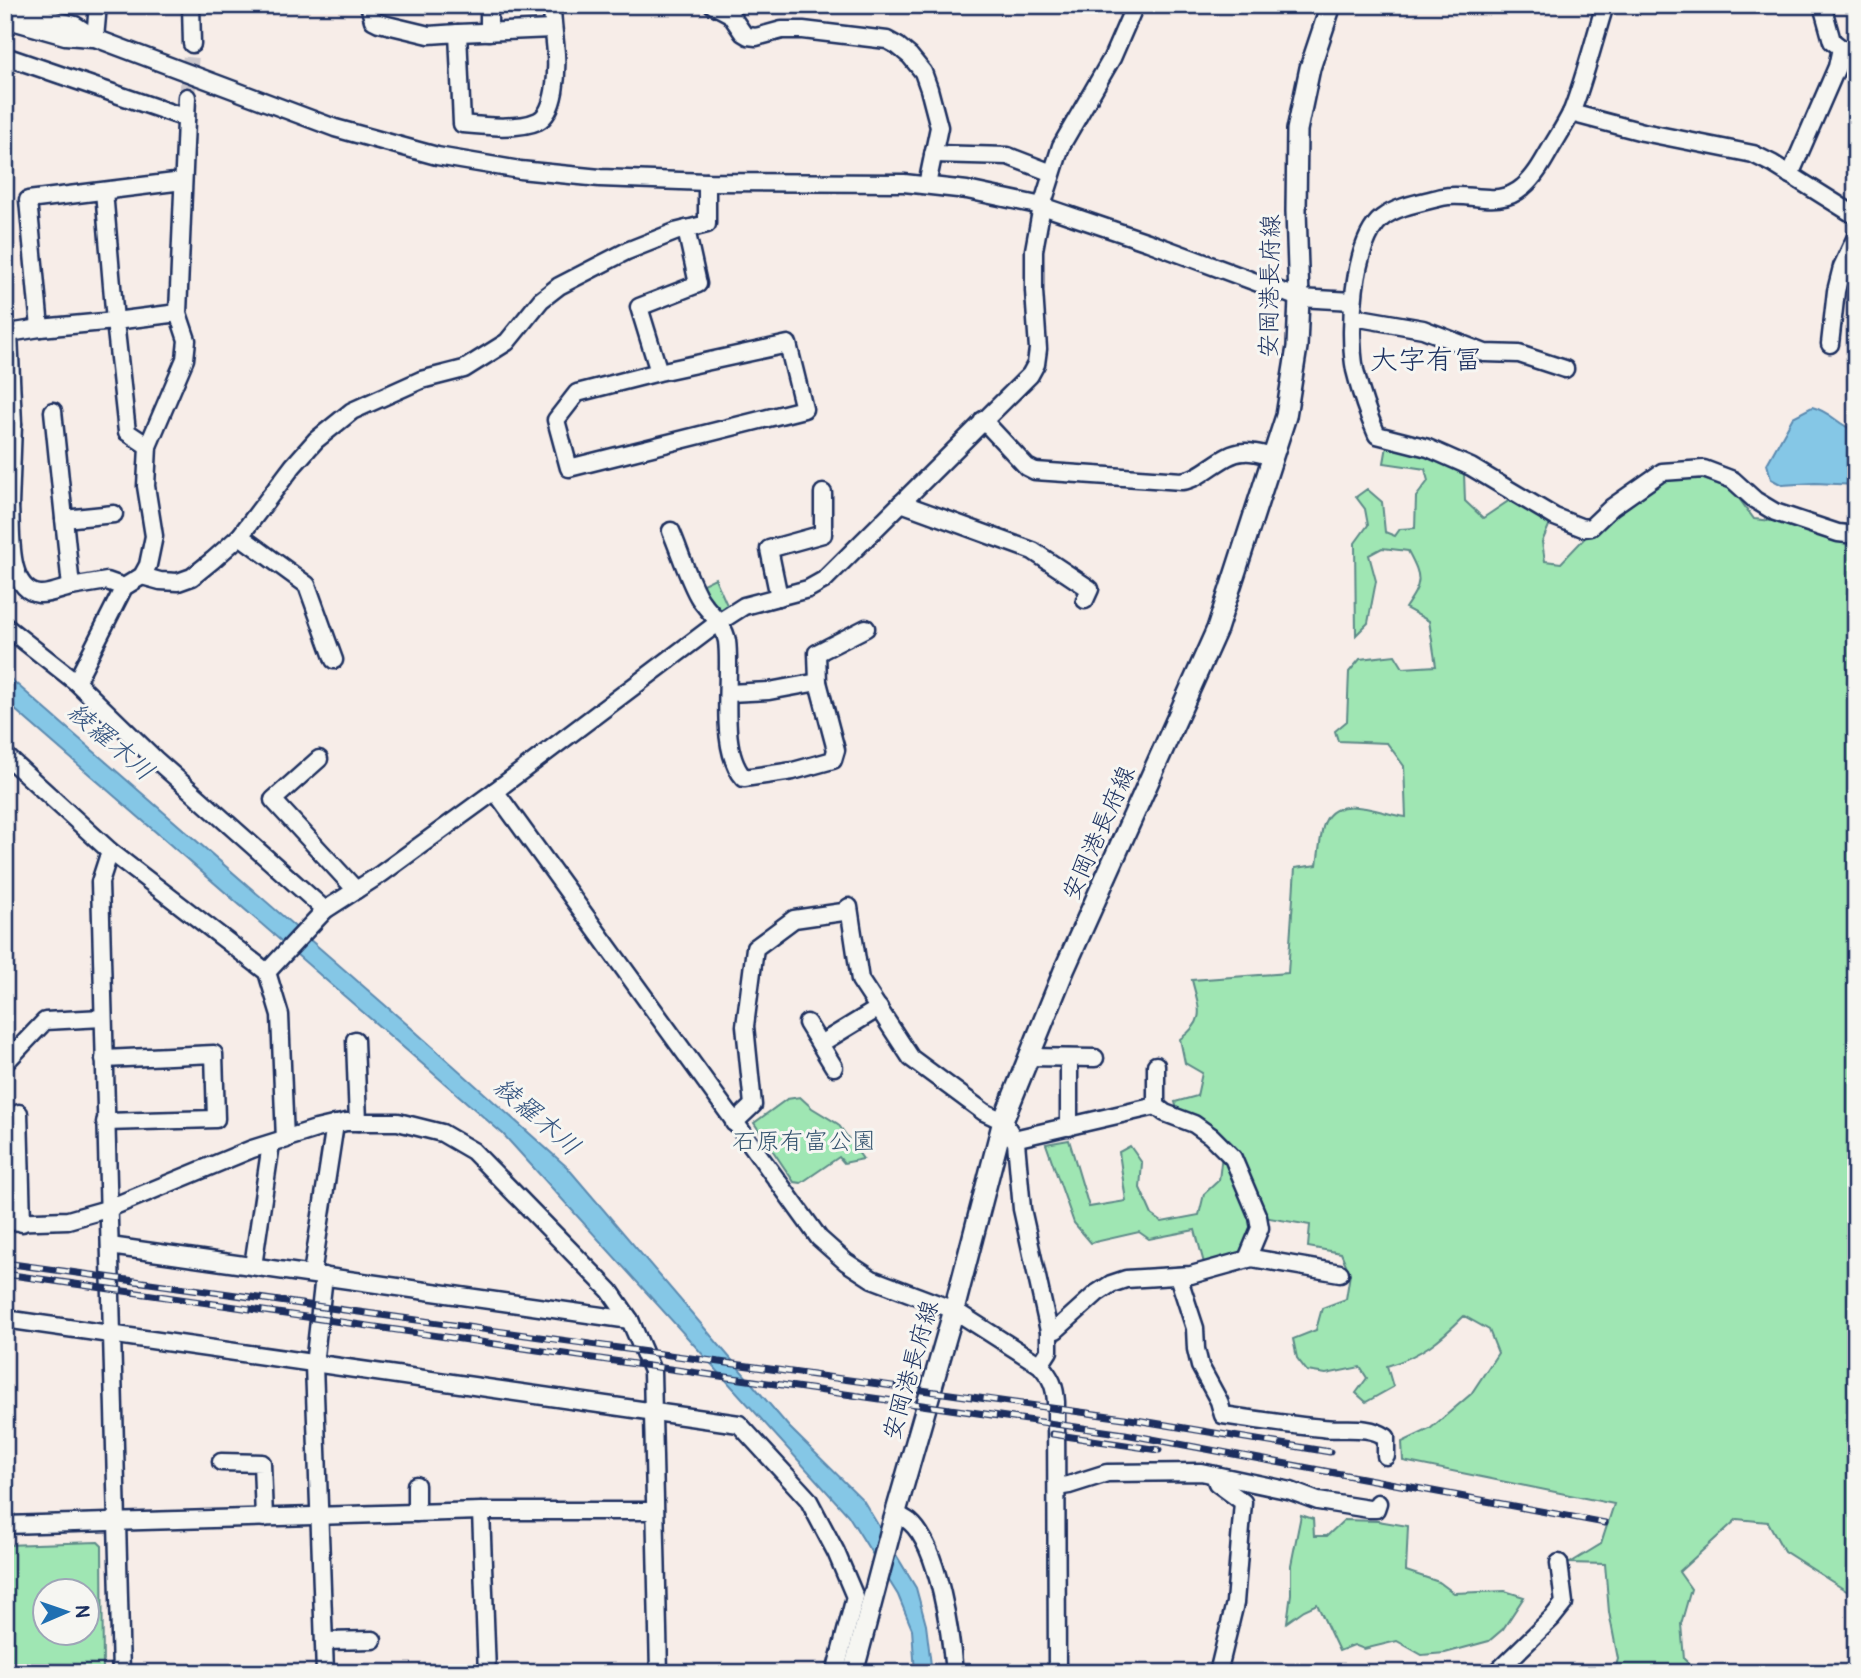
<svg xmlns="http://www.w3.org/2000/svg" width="1861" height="1678" font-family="Pangolin,'Klee One',sans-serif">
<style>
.green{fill:#9fe6b3;stroke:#5d8a88;stroke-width:2;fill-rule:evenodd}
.water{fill:#85c7e6;stroke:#5b8ab0;stroke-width:2}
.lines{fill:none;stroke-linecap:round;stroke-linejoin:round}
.minor-tunnel{stroke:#cbc7cc;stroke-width:16;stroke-dasharray:16 8;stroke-linecap:butt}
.minor-casing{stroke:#1b2f5e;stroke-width:21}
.major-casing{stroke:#1b2f5e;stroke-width:24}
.minor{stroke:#f6f6f2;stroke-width:16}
.major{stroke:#f6f6f2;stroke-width:19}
.rail-casing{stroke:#1b2f5e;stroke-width:7}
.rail{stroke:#f6f6f2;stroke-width:4.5;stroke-dasharray:13;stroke-linecap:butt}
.labels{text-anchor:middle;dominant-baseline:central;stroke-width:6;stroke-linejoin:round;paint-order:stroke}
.street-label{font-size:24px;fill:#1b2f5e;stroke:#f6f6f2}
.park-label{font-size:24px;fill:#35546f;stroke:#f6f6f2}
.water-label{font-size:26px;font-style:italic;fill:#365580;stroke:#f6f6f2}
.quarter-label{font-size:28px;fill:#1b2f5e;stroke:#f6f6f2}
</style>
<rect width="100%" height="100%" fill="#f7ede8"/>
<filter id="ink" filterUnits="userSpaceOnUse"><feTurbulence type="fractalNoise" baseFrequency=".0143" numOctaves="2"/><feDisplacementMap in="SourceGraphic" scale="14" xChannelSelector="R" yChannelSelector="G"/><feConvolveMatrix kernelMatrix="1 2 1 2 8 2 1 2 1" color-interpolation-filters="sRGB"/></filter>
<g filter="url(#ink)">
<g class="green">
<path d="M1387,446L1419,451L1464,473L1465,501L1483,518L1510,500L1551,521L1542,542L1545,561L1561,563L1598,524L1663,478L1703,479L1732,489L1754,519L1782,522L1856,541V1597L1784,1551L1768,1522L1737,1519L1679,1572L1691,1589L1681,1624L1684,1659L1699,1673H1614L1618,1659L1609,1612L1605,1564L1570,1563L1601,1544L1614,1504L1403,1461L1402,1442L1430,1429L1471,1394L1498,1353L1489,1330L1464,1316C1440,1340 1421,1356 1387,1366L1393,1387L1366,1402L1356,1393L1367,1378L1360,1367L1326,1374L1307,1371L1297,1358L1293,1339L1316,1330L1322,1308L1346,1299L1350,1274L1341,1253L1308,1247L1310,1225L1264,1217L1243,1255L1205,1267L1195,1230L1149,1239L1139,1232L1091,1243L1074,1223L1046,1144L1069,1140L1089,1207L1126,1201L1119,1152L1130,1146L1142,1163L1140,1188L1152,1215L1162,1222L1199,1215L1204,1194L1219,1180L1224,1137L1203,1124L1179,1116L1175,1102L1197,1096L1202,1073L1185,1063L1180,1039C1207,1020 1199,1009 1192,980L1288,973L1295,868L1317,865C1319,852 1320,839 1323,827C1333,790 1381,814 1406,817L1404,766L1387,743L1338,741L1335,731L1347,721L1349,672L1360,659L1395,655L1403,668L1436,666L1429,621L1405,608C1422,583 1423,579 1408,551L1382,548L1369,555L1376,581L1368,623L1356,635L1355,543L1368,525L1365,509L1356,497L1367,489L1382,502L1385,532L1395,536L1400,529L1415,528L1416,497L1428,481L1425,469L1384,463Z"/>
<path d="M715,578L727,605L722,610L712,608L699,586Z"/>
<path d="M800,1097L812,1108L838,1124L863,1159L844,1163L839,1157L801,1183L794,1182L754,1123L787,1099Z"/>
<path d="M1301,1515L1313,1519L1314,1536H1327L1344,1520L1378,1521L1408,1526L1406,1571L1439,1582L1454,1593L1505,1591L1524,1597L1503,1629L1489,1641L1445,1653L1422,1655L1397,1641L1364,1649L1354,1645L1339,1651L1317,1604L1304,1610L1287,1622L1291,1594V1565Z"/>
<path d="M98,1542L102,1546L103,1673H5V1545ZM88,1590V1632H46V1590Z"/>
</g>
<g class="water">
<path d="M1812,407C1832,412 1837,425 1856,431V485L1815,483L1782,485L1771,479L1767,464L1793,417Z"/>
<path d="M5,674L409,1026L567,1167L789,1427L863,1500L916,1588L926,1625L932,1673H915L912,1629L898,1595L848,1515L503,1134L5,701Z"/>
</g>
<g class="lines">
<path class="minor-tunnel" d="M187,97L192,44"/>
<defs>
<g id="minor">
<path d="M191,5L192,44"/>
<path d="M369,5L373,20L379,23L429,35L458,33L462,124C482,126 519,130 538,121C556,112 557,72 556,54C555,38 552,22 552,5"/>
<path d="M713,5L730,14L743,33L748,36L756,37L782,30H803L887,40L898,46L910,56L923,72L929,89L939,127L927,185"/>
<path d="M1605,5C1594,40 1585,77 1572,111C1566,124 1558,136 1551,148C1543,162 1535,177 1523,187C1498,209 1470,191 1442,197C1423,202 1397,206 1382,218C1352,242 1348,334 1355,370C1360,391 1368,415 1377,435L1428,448L1471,467L1555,517L1583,528L1591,527L1612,507L1662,472L1704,469L1733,480L1755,500L1775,512L1838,533L1856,535"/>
<path d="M5,7L75,25L95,38L335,128L437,156L520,170L600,178L707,182L904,183L967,190L1042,206L1148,242L1299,298L1353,301"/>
<path d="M5,19L65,36L92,38"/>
<path d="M489,32V5"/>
<path d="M458,33L552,29"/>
<path d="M95,38L98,5"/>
<path d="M5,56L186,118"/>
<path d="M1571,113L1643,132L1753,154L1773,164L1856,216"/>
<path d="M933,154L1008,156L1052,173"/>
<path d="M1790,175L1837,67L1841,48L1832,41L1822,5"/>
<path d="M104,191L115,321L40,328L28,200L183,181"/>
<path d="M1354,317L1423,329L1485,353L1519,354L1565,369"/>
<path d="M1830,344L1836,291L1842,267L1856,237"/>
<path d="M659,372L788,344L804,409L569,468L556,420L577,393L659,372L639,307L698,284L686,229"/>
<path d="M983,420L1027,467L1035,471L1182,481C1205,478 1221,453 1244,452C1254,451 1264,455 1273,457"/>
<path d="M5,424H13L9,333L40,328"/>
<path d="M148,446L127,432L115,321L178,313"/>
<path d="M901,503L1033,551L1090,589L1085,600"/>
<path d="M10,506C12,531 6,589 39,594C48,595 62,589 71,587L53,411"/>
<path d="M5,507L10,506L13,424"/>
<path d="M64,519L114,514"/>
<path d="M671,531C680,552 687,576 698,596C706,611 724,622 727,641C732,678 717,749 744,778L793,771L833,760L836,750L818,682L817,653L866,628"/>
<path d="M240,536L307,585L334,660"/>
<path d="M142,576L160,581L178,582L192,577L213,560L240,536L293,466L316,440L352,411L421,380L464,369L507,342L541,300L559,286L627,251L675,232L707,224V182"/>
<path d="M71,587L107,581L124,587"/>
<path d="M779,597L769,549L823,534V493"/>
<path d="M5,626L76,682L155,759L325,910"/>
<path d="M76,682L124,587L142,576L148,565L154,536L146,486L148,446L185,359L187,340L178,313L187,97"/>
<path d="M729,693L769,691L818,682"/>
<path d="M5,755L110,851L267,972L280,1015L285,1140"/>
<path d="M319,759L273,800L356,890"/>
<path d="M495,791L819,1238L846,1262L872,1279L954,1310L1040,1365C1051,1377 1055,1386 1056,1402L1057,1673"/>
<path d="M110,851L100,882L121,1673"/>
<path d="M267,972L325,910L381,874L495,791L719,622L744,606L808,589L824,580L1030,375L1036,364L1038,349L1034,291V250L1042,206L1061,146L1112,58L1135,5"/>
<path d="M807,1023L834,1067"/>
<path d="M355,1040L358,1122"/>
<path d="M820,1044L879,1008"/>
<path d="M1028,1057L1095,1058"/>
<path d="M104,1059L214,1054L216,1119L105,1122"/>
<path d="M5,1063L45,1021L103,1018"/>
<path d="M1156,1106L1165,1113L1194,1124L1211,1136L1233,1158L1258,1217L1260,1228L1247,1259"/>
<path d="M19,1113L22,1223"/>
<path d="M734,1123L753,1105L745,1026L755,948L794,919L843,912L849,907L860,980L911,1058L984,1112L1003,1121L1016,1142L1022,1209L1049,1331V1351L1040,1365"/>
<path d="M1069,1127V1058"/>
<path d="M1014,1139L1156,1106V1065"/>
<path d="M5,1222L68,1220L107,1209L252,1149L316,1129L346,1122H398L442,1133L473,1151L610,1291L630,1320L652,1371L659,1673"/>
<path d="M110,1246L630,1320"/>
<path d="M253,1266L271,1144"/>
<path d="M312,1274L335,1124"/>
<path d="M324,1276L314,1365L325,1673"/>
<path d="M1178,1276L1195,1328L1196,1349L1200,1366L1219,1401L1223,1415C1256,1420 1289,1425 1322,1428C1343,1431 1367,1424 1386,1437V1456"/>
<path d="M5,1319L739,1424L808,1499L836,1552L855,1597L835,1673"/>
<path d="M1049,1331L1056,1330L1097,1293L1111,1284L1126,1279L1191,1275L1252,1258L1340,1273"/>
<path d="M221,1462L262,1463L264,1518"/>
<path d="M1214,1475L1217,1483L1243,1502L1235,1603L1218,1673"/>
<path d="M416,1485V1513"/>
<path d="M1057,1487L1069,1485L1107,1473L1201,1472L1291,1491L1318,1501L1369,1509H1376L1378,1503"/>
<path d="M481,1511L487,1673"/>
<path d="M896,1513C900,1516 906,1519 910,1522C939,1547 951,1636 954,1673"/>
<path d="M5,1525L481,1511H654"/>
<path d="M324,1641L373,1640"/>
<path d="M1496,1673L1552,1618L1564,1603L1559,1563"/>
</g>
<path id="major" d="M853,1673L893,1522L954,1310L1003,1121L1065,968L1217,629L1286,416L1297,347L1299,298L1296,211L1297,130L1310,68L1331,5"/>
</defs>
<use href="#minor" class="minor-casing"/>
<use href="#major" class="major-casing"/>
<use href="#minor" class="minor"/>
<use href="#major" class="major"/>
<defs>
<g id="rail">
<path d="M5,1263L1124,1418L1330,1452"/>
<path d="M5,1274L1125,1434L1605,1523"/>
<path d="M1052,1434L1159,1450"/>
</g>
</defs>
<use href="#rail" class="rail-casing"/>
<use href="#rail" class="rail"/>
</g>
</g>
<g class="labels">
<g class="street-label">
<text transform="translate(1270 286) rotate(-89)">安岡港長府線</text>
<text transform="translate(1099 833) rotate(-66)">安岡港長府線</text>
<text transform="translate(911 1370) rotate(-74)">安岡港長府線</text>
</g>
<g class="park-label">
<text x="804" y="1141">石原有富公園</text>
</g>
<g class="water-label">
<text transform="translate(111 742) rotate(41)">綾羅木川</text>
<text transform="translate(537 1117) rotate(41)">綾羅木川</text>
</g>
<g class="quarter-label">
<text x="1426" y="360">大字有冨</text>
</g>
</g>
<rect width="1861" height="1678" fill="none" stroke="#f6f6f2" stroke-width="28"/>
<rect x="14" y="14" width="1833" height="1650" fill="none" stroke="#1b2f5e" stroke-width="2.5" filter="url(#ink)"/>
<g transform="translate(66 1612) rotate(88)"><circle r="33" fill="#f6f6f2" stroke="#9ea6b7" stroke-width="2"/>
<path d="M0-5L12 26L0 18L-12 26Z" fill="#1f6fb2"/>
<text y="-10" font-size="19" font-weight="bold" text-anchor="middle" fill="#1b2f5e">N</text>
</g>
</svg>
